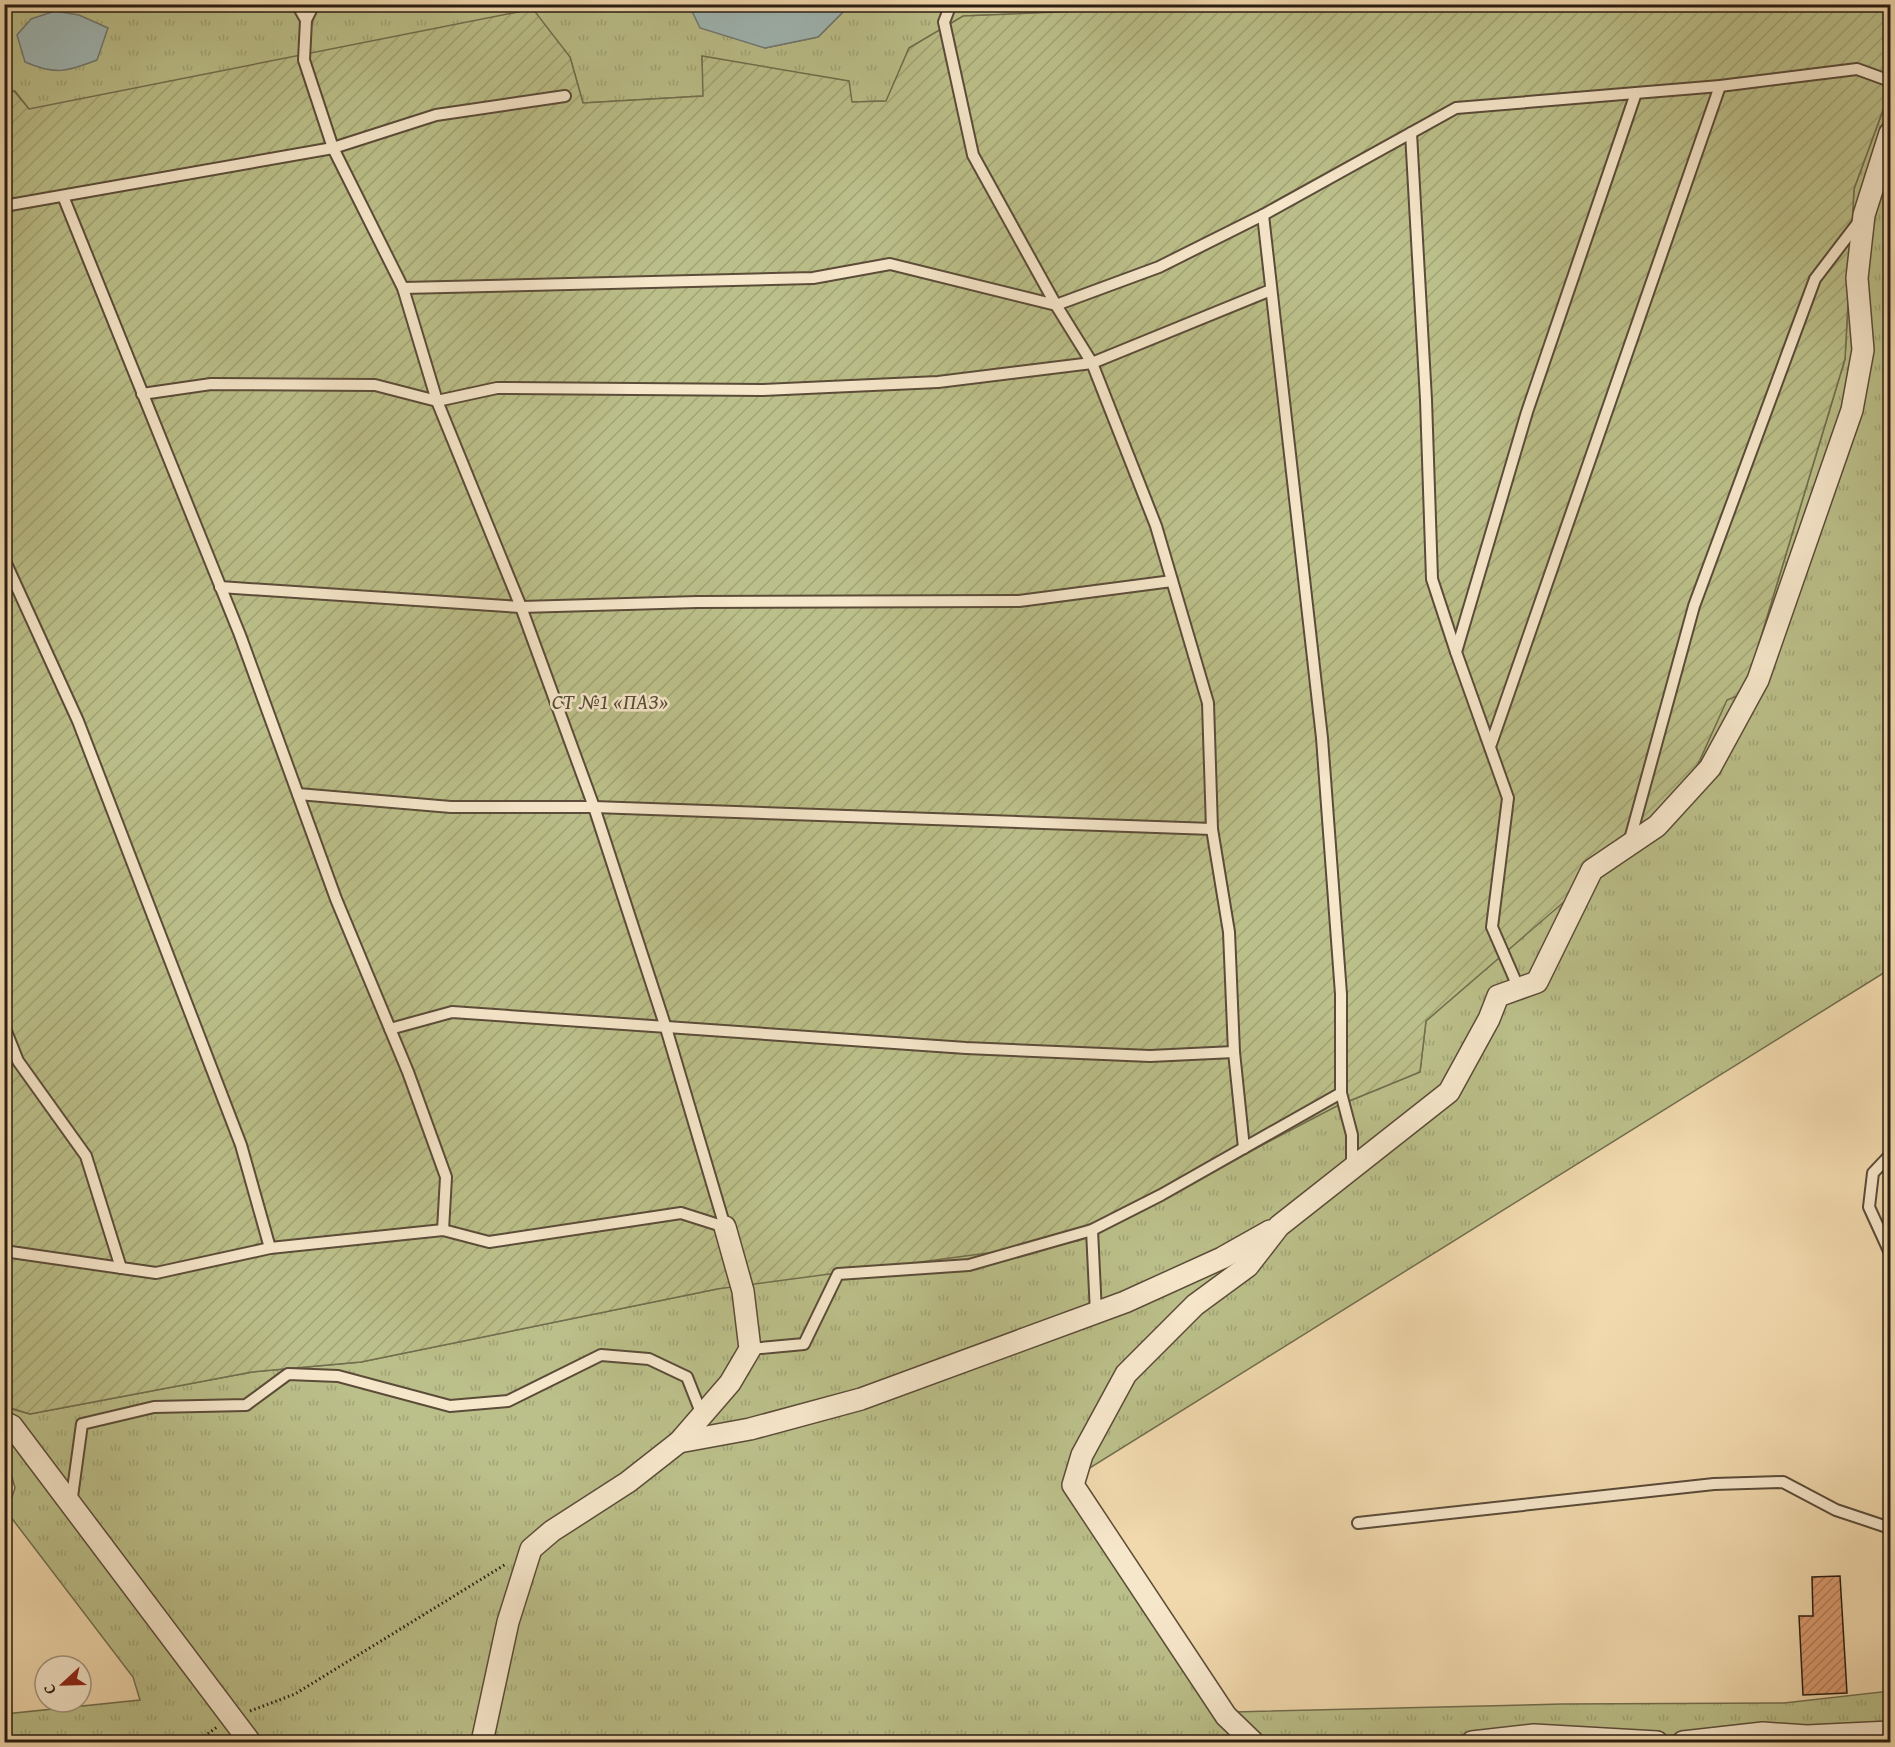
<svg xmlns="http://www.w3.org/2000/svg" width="1895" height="1747" font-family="'Gentium Book Plus',serif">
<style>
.grass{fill:url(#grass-tufts);stroke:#726e4e;stroke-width:1.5}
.garden{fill:url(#garden-furrows);stroke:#726e4e;stroke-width:1.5}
.water{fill:#9fb7b5;stroke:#707974;stroke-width:1.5}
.building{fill:url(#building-hatch);stroke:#291d12;stroke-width:1.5}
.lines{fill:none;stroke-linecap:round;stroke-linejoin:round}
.service-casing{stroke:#5b4c39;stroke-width:14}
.minor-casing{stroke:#5b4c39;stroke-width:24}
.path{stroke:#291d12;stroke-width:3;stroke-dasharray:1.5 3;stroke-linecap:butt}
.service{stroke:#f6e6ca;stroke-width:10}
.minor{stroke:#f6e6ca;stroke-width:21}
.labels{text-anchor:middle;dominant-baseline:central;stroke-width:5;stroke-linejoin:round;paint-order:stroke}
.park-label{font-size:22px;font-style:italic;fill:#554e36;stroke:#f6e6ca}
</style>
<defs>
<pattern id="grass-tufts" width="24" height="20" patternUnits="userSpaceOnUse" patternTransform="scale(1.5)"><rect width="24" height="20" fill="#bbbf89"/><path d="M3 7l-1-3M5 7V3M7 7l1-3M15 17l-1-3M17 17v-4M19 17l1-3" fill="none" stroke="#a1a475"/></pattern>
<pattern id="garden-furrows" width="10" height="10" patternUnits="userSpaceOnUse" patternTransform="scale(1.5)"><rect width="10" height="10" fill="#bbbf89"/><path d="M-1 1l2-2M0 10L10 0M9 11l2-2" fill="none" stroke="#a1a475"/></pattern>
<pattern id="building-hatch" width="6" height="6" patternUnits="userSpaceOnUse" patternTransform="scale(1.5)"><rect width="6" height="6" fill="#dd9c70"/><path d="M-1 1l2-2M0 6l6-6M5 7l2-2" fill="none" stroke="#b37f5b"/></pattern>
</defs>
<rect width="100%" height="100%" fill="#f1d9ad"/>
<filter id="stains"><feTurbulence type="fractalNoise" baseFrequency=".00333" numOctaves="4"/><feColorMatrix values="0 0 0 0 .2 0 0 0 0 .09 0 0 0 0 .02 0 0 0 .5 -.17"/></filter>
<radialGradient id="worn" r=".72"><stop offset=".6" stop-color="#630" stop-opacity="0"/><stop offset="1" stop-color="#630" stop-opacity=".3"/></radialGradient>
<g class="grass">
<path d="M579,4L585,11L612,5H689L765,48L818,37L850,5H1247L964,16L909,48L887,101L852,102L702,57L704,96L583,103L570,57L29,109L15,91L5,93V5Z"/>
<path d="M1890,91V969L1088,1469L1083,1486L1233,1712L1562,1704L1784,1703L1890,1691V1742H5V1714L140,1700L133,1677L7,1512L15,1488L5,1452L4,1407L30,1414L252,1372L361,1362L717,1289L1337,1106L1420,1072L1426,1021L1689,784L1727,699L1744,693L1845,359L1854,189Z"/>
</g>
<path class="garden" d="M1247,4L1890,5V91L1854,189L1845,359L1744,693L1727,700L1689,784L1653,825L1426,1021L1420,1072L1337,1106L1078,1241L717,1289L361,1362L252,1372L30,1414L4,1406V93L14,91L29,109L533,9L570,57L583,103L703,96L702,56L849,81L852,102L886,101L909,48L963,16Z"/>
<g class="water">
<path d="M685,5H850L818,37L765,48L700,28L689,5Z"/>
<path d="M55,11L79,15L108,28L97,60C66,72 55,75 25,62L17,35L31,19Z"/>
</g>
<path class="building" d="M1840,1576L1847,1693L1803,1695L1799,1616H1813L1812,1577Z"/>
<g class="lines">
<defs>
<g id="service">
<path d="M297,4L306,20"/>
<path d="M314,4L306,20L304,60L333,148L403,288L437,401L521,607L594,807L666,1028L725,1227"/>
<path d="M951,4L944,22L973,155L1056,305L1092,363L1156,526L1208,703L1212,829L1229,932L1234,1052L1244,1148"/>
<path d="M1411,133L1426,400L1432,579L1456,652"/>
<path d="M63,196L240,635L336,899L408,1072L446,1177L443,1230"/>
<path d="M4,206L333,148L436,115L565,96"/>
<path d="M1263,215L1322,738L1341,994V1093L1352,1135V1168"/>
<path d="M403,288L813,278L890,264L1056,305L1159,267L1263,215L1456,108L1720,86L1857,69L1890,81"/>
<path d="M142,394L211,384L375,385L437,401L497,388L763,390L938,382L1092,363L1271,290"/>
<path d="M4,559L78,721L241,1145L270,1248"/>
<path d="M220,587L521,607L697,602L1019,601L1172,581"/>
<path d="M1491,744L1720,86"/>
<path d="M298,794L451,807H594L1212,829"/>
<path d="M1629,843L1694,606L1815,279L1860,220"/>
<path d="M1519,989L1492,927L1508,798L1456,652L1527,412L1636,93"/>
<path d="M4,1026L18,1061L86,1156L121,1268"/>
<path d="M390,1029L452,1012L966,1048L1150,1056L1234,1052"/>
<path d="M1890,1155L1873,1173L1869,1207L1890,1253"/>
<path d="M1092,1230L1096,1313"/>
<path d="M4,1251L156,1273L270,1248L443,1230L489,1242L681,1213L725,1227"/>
<path d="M750,1349L804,1344L838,1274L969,1265L1092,1230L1161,1195L1341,1093"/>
<path d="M71,1504L82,1424L154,1407L246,1405L288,1374L338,1376L450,1406L508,1401L601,1355L649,1359L687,1377L702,1415"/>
<path d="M1358,1523L1714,1484L1783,1482L1836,1510L1890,1528"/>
</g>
<g id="minor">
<path d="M4,1422L12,1426L250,1742"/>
<path d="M679,1442L750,1429L861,1399L1125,1302L1222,1258L1270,1231"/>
<path d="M482,1742L508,1622L531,1549L552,1531L628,1482L679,1442L730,1383L750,1349L743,1291L725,1227"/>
<path d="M1253,1742L1226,1716L1073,1485L1082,1455L1126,1374L1195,1305L1248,1266L1279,1226L1449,1092L1489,1019L1498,996L1537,982L1592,870L1657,826L1710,768L1758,680L1852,410L1863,350L1857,278L1864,215L1890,133"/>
<path d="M1472,1742L1534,1735L1657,1742"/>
<path d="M1683,1742L1763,1733L1807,1736L1890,1732"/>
</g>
</defs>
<use href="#service" class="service-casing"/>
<use href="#minor" class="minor-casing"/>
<g class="path">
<path d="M250,1711L295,1694L506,1564"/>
<path d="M197,1742L217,1727"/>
</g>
<use href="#service" class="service"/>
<use href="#minor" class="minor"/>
</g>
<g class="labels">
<g class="park-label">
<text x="610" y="701">СТ №1 «ПАЗ»</text>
</g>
</g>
<rect width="1895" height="1747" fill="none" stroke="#f1d9ad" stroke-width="24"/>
<rect x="6" y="6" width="1883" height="1735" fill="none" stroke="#291d12" stroke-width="3"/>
<rect x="12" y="12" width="1871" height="1723" fill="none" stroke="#291d12" stroke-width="1.5"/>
<g transform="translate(63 1684) rotate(248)"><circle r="28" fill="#f6e6ca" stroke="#a49680" stroke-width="1.5"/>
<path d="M0-4.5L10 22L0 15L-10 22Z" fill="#8f2418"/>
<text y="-9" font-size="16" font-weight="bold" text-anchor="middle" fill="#291d12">С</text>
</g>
<rect width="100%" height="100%" filter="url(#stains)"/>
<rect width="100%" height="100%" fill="url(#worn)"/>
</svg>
